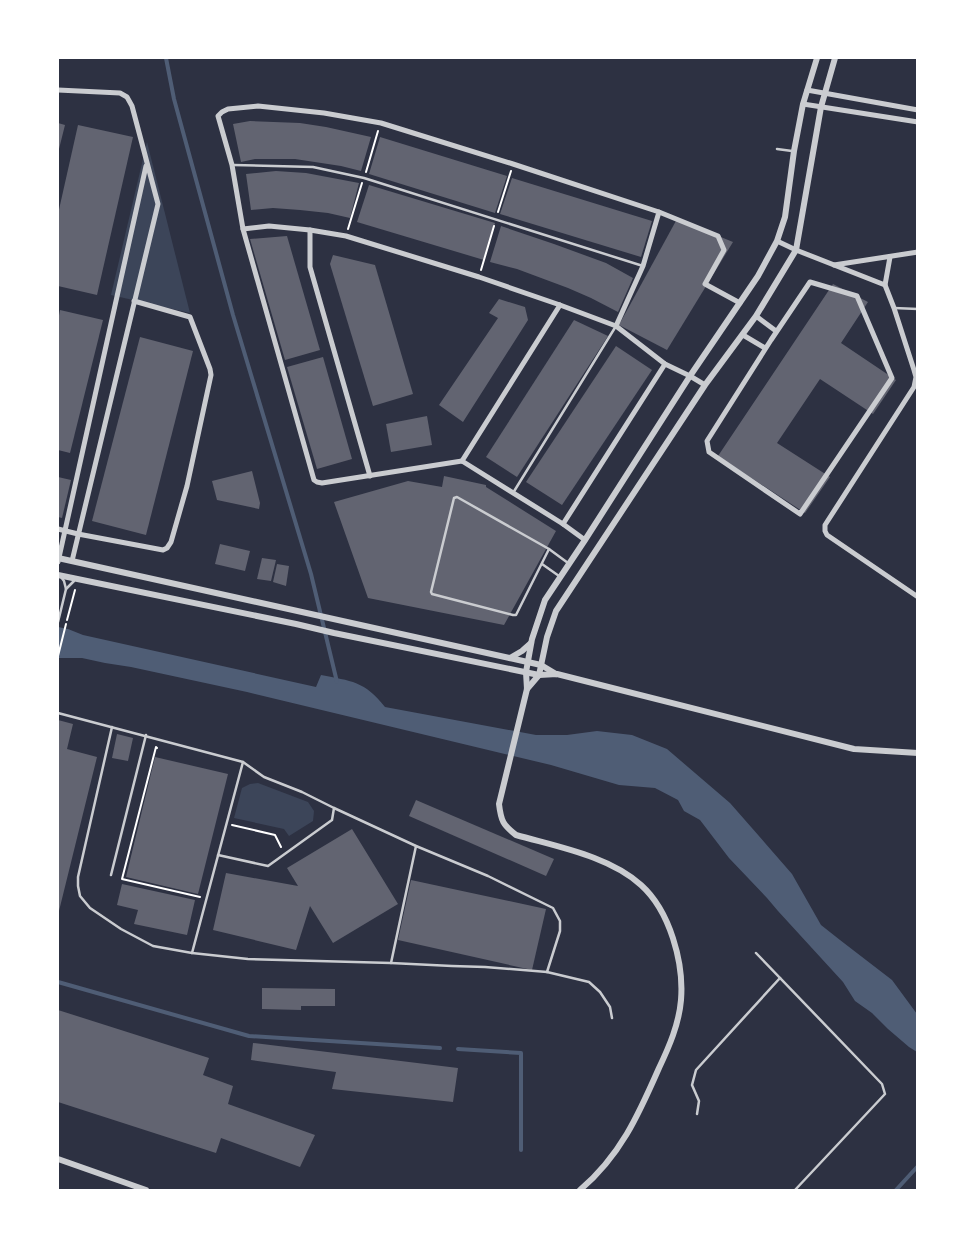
<svg xmlns="http://www.w3.org/2000/svg" width="975" height="1248" font-family="'Golos Text',sans-serif">
<style>
.green{fill:#3c4559}
.water{fill:#4f5d75}
.lines{fill:none;stroke-linecap:round;stroke-linejoin:round}
.stream{stroke:#4f5d75;stroke-width:4}
.building{fill:#626471}
.path{stroke:#fff;stroke-width:2}
.service{stroke:#caccd0;stroke-width:2.5}
.minor{stroke:#caccd0;stroke-width:5}
.tertiary{stroke:#caccd0;stroke-width:6}
</style>
<rect width="100%" height="100%" fill="#2d3142"/>
<g class="green">
<path d="M147,142L190,313L111,295Z"/>
<path d="M258,783L308,802L314,811L313,821L289,836L284,829L234,818L242,788L250,784Z"/>
</g>
<path class="water" d="M58,627L68,629L83,635L316,687L321,675C351,681 365,681 385,707L536,735H567L597,731L632,735L667,749L730,803L765,843L792,874L821,925L840,940L892,980L917,1014V1052L909,1047L888,1029L872,1013L855,1001L843,982L778,911L767,898L729,858L700,820L684,811L678,800L655,788L619,785L551,765L247,692L131,667L105,663L82,658H58Z"/>
<g class="lines">
<g class="stream">
<path d="M166,58L174,99L233,315L311,574L337,682"/>
<path d="M58,982L249,1036L440,1048"/>
<path d="M458,1049L521,1053V1150"/>
<path d="M896,1190L918,1166"/>
</g>
</g>
<g class="building">
<path d="M250,121L300,123L326,127L371,137L361,171L341,166L295,159H255L241,162L233,124Z"/>
<path d="M58,123L65,125L58,153Z"/>
<path d="M78,125L133,137L97,295L58,286V214Z"/>
<path d="M380,137L507,176L495,213L369,174Z"/>
<path d="M276,171L306,173L359,183L350,218L328,213L300,210L273,208L251,210L246,174Z"/>
<path d="M512,178L652,221L641,257L500,214Z"/>
<path d="M369,185L495,223L484,260L357,222Z"/>
<path d="M677,219L733,242L667,350L619,325Z"/>
<path d="M501,226L554,244L606,263L633,278L618,312L591,298L568,288L517,269L490,262Z"/>
<path d="M287,236L320,350L285,360L250,239Z"/>
<path d="M333,255L375,265L413,394L373,406L330,264Z"/>
<path d="M833,284L868,302L841,343L896,380L873,414L820,379L777,443L830,477L805,513L718,456Z"/>
<path d="M499,299L525,307L528,320L463,422L439,405L498,318L489,313Z"/>
<path d="M60,310L103,320L70,453L58,450V321Z"/>
<path d="M574,320L608,336L517,477L486,457Z"/>
<path d="M140,337L193,351L146,535L92,521Z"/>
<path d="M616,346L652,370L562,505L526,482Z"/>
<path d="M323,357L352,459L317,469L287,367Z"/>
<path d="M427,416L432,445L391,452L386,424Z"/>
<path d="M252,471L260,503L259,509L217,500L212,481Z"/>
<path d="M444,476L486,485V487L556,531L504,625L368,598L334,502L408,481L442,487Z"/>
<path d="M58,477L71,480L62,518L58,517Z"/>
<path d="M220,544L250,551L245,571L215,564Z"/>
<path d="M262,558L276,560L271,581L257,579Z"/>
<path d="M277,564L289,566L286,586L273,582Z"/>
<path d="M58,720L73,724L67,749L97,757L58,915Z"/>
<path d="M117,734L133,738L128,761L112,758Z"/>
<path d="M155,757L228,774L198,894L126,877Z"/>
<path d="M416,800L554,859L546,876L409,816Z"/>
<path d="M352,829L398,904L333,943L310,906L296,950L213,930L226,873L298,886L287,868Z"/>
<path d="M411,880L546,909L532,970L398,940Z"/>
<path d="M122,884L195,900L187,935L134,924L138,910L117,905Z"/>
<path d="M262,988L335,989V1006H301V1010L262,1009Z"/>
<path d="M58,1010L209,1058L203,1075L233,1086L228,1104L315,1135L300,1167L221,1138L216,1153L58,1102Z"/>
<path d="M253,1043L458,1068L453,1102L332,1089L336,1072L251,1060Z"/>
</g>
<g class="lines">
<g class="path">
<path d="M366,172L378,131"/>
<path d="M498,212L511,171"/>
<path d="M348,229L362,183"/>
<path d="M481,270L494,226"/>
<path d="M67,620L75,590"/>
<path d="M58,656L66,624"/>
<path d="M157,748L156,747L122,879L200,897"/>
<path d="M232,825L275,835L281,847"/>
</g>
<g class="service">
<path d="M777,149L792,151"/>
<path d="M233,165L313,167L364,178L643,266"/>
<path d="M894,308L918,309"/>
<path d="M513,493L616,326"/>
<path d="M457,497L549,549L516,615H513L432,594L431,592L454,498Z"/>
<path d="M549,549L568,563"/>
<path d="M542,564L559,576"/>
<path d="M61,577L64,581L66,589"/>
<path d="M58,622L66,589L74,581"/>
<path d="M58,713L243,762L264,777L302,792L334,808L416,846L488,876L553,908L560,921V931L547,972"/>
<path d="M112,727L78,877V886L80,896L90,908L121,929L153,946L192,953L248,959L391,963L452,966L485,967L547,972L589,982L600,992L610,1007L612,1018"/>
<path d="M218,855L268,866L332,820L334,808"/>
<path d="M111,875L146,735"/>
<path d="M192,953L243,762"/>
<path d="M756,953L882,1084L885,1094L795,1190"/>
<path d="M391,963L416,846"/>
<path d="M697,1114L699,1101L692,1085L696,1070L780,978"/>
</g>
<g class="minor">
<path d="M58,90L120,93L127,97L132,106L158,204L72,561"/>
<path d="M807,90L918,110"/>
<path d="M803,104L918,122"/>
<path d="M659,212L718,236L724,250L705,284L740,303"/>
<path d="M243,229L269,226L310,230L346,236L479,277L560,305L616,326L665,364L690,376L705,385"/>
<path d="M310,230V267L370,476"/>
<path d="M777,241L796,250L885,285"/>
<path d="M890,257L885,285L894,308L914,370L916,377L914,387L825,525V531L827,535L918,597"/>
<path d="M834,265L918,252"/>
<path d="M810,282L857,296L892,378L800,514L709,452L707,441L771,340Z"/>
<path d="M756,316L776,331"/>
<path d="M743,335L765,348"/>
<path d="M462,461L560,305"/>
<path d="M563,524L665,364"/>
<path d="M58,529L78,534L163,550L167,548L171,542L187,486L211,375L210,369L190,317L134,301"/>
<path d="M585,540L563,524L462,461L322,483L317,482L314,480L243,229L232,165L218,116L222,112L228,109L258,106L324,113L381,123L513,164L659,212L643,266L616,326"/>
<path d="M58,562L146,166"/>
</g>
<g class="tertiary">
<path d="M58,558L541,665L556,674"/>
<path d="M58,575L296,624L334,633L539,675L557,674L854,749L918,753"/>
<path d="M510,658L522,651L531,643"/>
<path d="M527,689L539,675L547,637L556,611L705,385L756,316L796,250L821,107L835,58"/>
<path d="M58,1159L146,1190"/>
<path d="M580,1190C620,1156 638,1116 659,1068C669,1047 679,1024 681,1000C684,963 670,911 641,885C609,856 558,847 516,835C503,825 501,821 499,804L527,689L526,672L532,639L545,600L585,540L690,376L758,276L777,241L785,217L794,151L803,104L817,58"/>
</g>
</g>
<rect width="975" height="1248" fill="none" stroke="#ffffff" stroke-width="118"/>
</svg>
